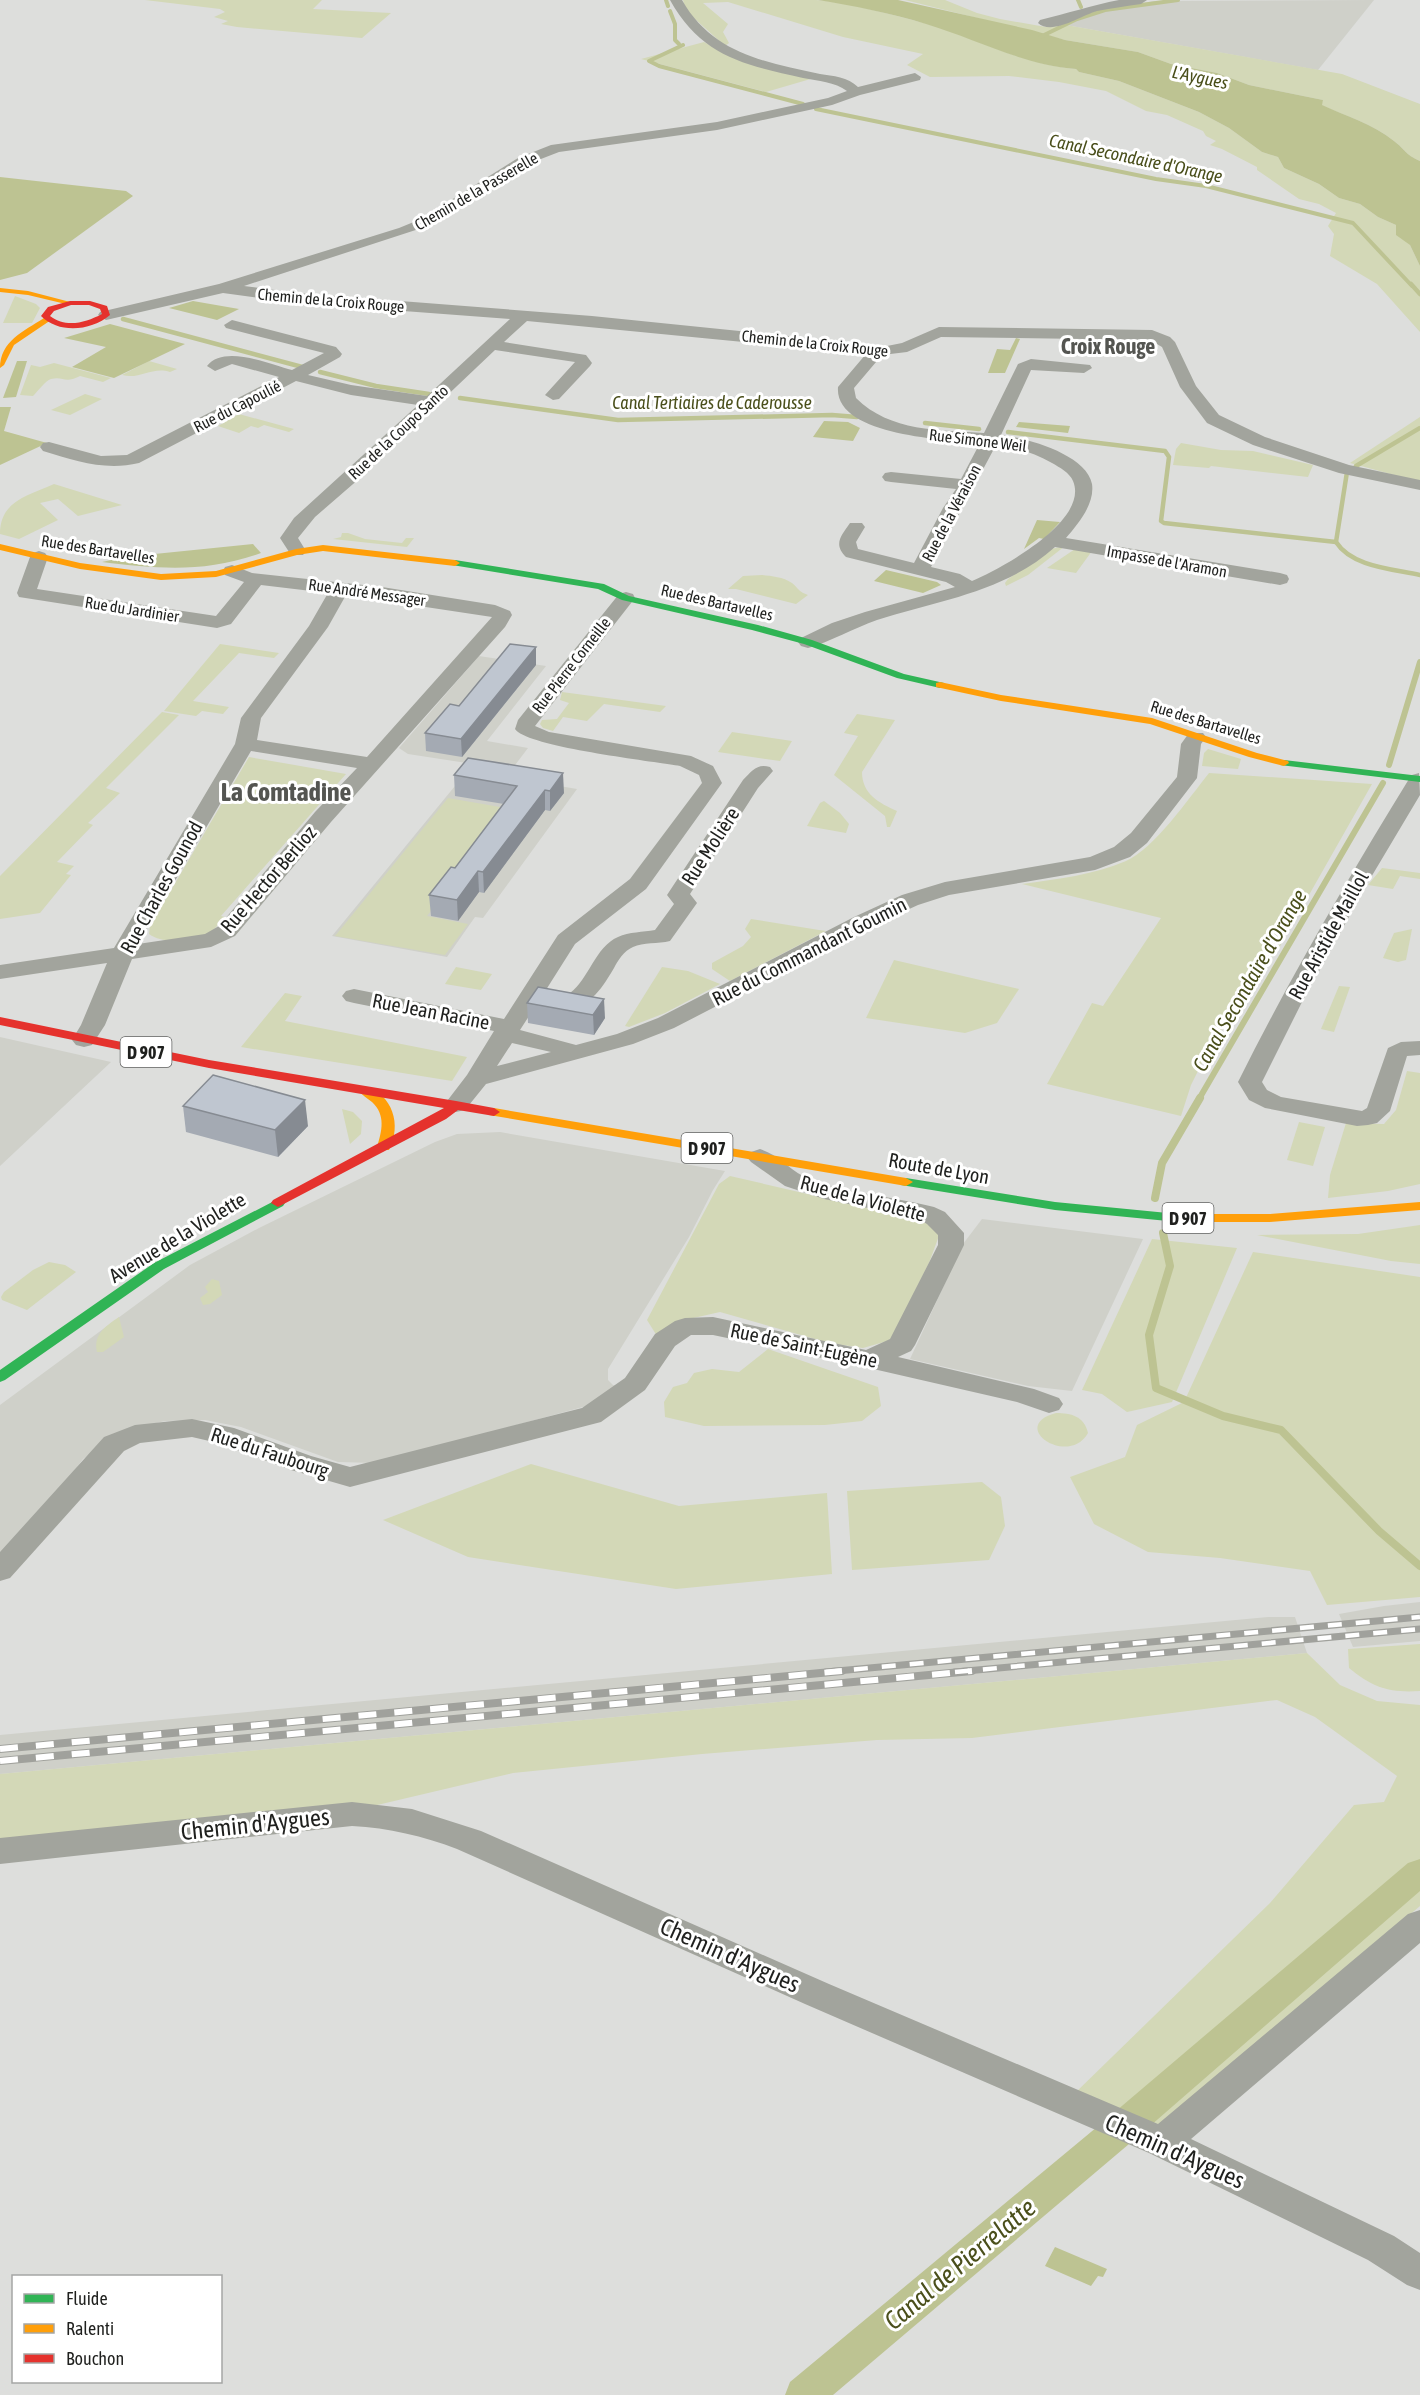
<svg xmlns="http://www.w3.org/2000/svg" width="1420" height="2395" font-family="'Asap Condensed',sans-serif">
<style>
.built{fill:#cfd0c9}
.green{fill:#d3d8b7}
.water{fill:#bdc392}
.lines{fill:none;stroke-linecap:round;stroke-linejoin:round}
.stream-far3{stroke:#bdc392;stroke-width:4}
.stream-far2{stroke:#bdc392;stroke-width:4.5}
.stream-far1{stroke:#bdc392;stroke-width:6}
.stream{stroke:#bdc392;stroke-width:8}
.canal{fill:#bdc392;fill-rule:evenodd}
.street{fill:#a2a49d;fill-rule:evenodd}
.fast{fill:#30b455;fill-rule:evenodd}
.slow{fill:#ff9f0a;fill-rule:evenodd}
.jam{fill:#e5322d;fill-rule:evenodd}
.rail-far1-casing{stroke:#a0a19c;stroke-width:7}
.rail-casing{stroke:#a0a19c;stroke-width:8}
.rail-far1{stroke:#fff;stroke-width:4.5;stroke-dasharray:14;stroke-linecap:butt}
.rail{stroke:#fff;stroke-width:6;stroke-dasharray:18;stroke-linecap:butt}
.wall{fill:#a4aab3}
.shaded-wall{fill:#868b92}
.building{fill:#bfc6d0;stroke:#868b92;stroke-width:1.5}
.labels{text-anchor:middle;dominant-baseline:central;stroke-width:6;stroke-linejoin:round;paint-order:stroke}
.far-street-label{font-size:16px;fill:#1f201e;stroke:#fff}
.far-water-label{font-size:18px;font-style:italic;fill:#4a4f1b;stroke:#fff}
.shield{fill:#fff;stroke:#626362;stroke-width:1.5}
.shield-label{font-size:18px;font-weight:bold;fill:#1f201e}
.street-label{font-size:20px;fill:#1f201e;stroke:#fff}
.water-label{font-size:21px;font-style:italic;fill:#4a4f1b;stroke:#fff}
.far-district-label{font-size:22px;font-weight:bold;fill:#545551;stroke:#fff}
.near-street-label{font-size:24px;fill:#1f201e;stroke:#fff}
.district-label{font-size:26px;font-weight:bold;fill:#545551;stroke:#fff}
.near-water-label{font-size:26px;font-style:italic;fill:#4a4f1b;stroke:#fff}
</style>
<rect width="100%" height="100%" fill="#dddedc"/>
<g class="built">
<path d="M1374,0L1318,70L1066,25L1081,16L1102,10L1154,1Z"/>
<path d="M479,656L546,666L487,741L528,748L506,777L577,789L483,918L475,917L447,957L332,936L473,764L408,754L399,748Z"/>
<path d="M0,1037L111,1062L0,1166Z"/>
<path d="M500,1132L725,1171L713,1190L689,1237L608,1369V1380L613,1385L623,1388L594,1404L375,1463L338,1462L241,1427L205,1420L165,1421L139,1427L107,1441L83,1459L60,1490L0,1559V1405L190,1265L259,1228L435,1142L457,1134Z"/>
<path d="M982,1219L1143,1239L1072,1391L1028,1386L910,1359L963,1244Z"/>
<path d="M1420,1602V1641L1353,1647L1339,1614L1384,1606Z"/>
<path d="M1268,1617H1295L1307,1653L0,1774V1735Z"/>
</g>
<g class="green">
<path d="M145,0H322L313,9L391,13L362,38L237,27L221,24L228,21L214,17L225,12L220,9Z"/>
<path d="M683,0C727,0 772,0 816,0C846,2 893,15 924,23C975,37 1022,65 1076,69L1079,72L1119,81L1199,112L1229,128L1262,152L1278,157L1284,168L1319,184L1339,198L1360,204L1378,217L1396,225L1410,245L1420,266V332L1377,284L1330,256L1334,234L1328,226L1336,213L1319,204L1299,199L1257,170V167L1222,149L1210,145L1216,141L1206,136L1203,131L1167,115L1146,111L1106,91L1059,82L1009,76L930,77L907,65L923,54L843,37L728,2L703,3L728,24L723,32L729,43L725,46L686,11Z"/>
<path d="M905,0H945L977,13L1000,19L1046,27L1066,25L1342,74L1420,104V161C1404,154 1406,150 1394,141C1373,124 1346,116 1321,105L1323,100L1249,85L1217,73L1171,64L1138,52L1065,40Z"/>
<path d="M704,42L740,60L814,78L766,92L641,59Z"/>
<path d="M15,296L36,304L40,308L32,323H3Z"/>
<path d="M149,361L177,369L170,372C152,366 140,380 122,375Z"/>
<path d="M54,363L111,378L103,382L80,376C64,384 64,376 51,379C45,381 38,391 33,396L20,395L31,365L40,367Z"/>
<path d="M85,394L102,399L70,415L51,410Z"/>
<path d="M239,414L294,429L289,432L264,425L258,428L251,426L239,433L218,426Z"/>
<path d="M1420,417V482L1350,463Z"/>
<path d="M1181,443L1221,450L1253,451L1313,465L1308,477L1211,466L1209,468L1173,465L1176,449Z"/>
<path d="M54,484L122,505L78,516L58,499L40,503L58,520L19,539L0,534C0,501 27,496 54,484Z"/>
<path d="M342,533H348L365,539L402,543L406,538H414L407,547L333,539L341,537Z"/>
<path d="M1065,546L1028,575L1006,586L1005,583L1008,579L1051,549Z"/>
<path d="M1075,549L1092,551L1076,573L1047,568Z"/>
<path d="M762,575C772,576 783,577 792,583C799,589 799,592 808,595L796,604L736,589H728L743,576Z"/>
<path d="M220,644L279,653L274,658L239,653L193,701L229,707L223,714L202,711L196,716L164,711Z"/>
<path d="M562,692L666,706L660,712L604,704L587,721L563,717L553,731L543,728L540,724L542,720L557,719L569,703L560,700Z"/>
<path d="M162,712L179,715L106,788L120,793L88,823L93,825L57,862L74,866L66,874L71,875L40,913L0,919V876Z"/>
<path d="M857,714L895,720L862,772C862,794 879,803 897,811L890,827H887L885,816L834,775L858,736L844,733Z"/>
<path d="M732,732L792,741L780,761L718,752Z"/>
<path d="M1208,749L1241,759L1238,769L1202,766L1204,753Z"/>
<path d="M249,757L346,774L221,916L225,917L209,935C190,938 166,946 149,934L150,926Z"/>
<path d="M1209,773L1372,784L1280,946L1211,1045L1191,1085L1181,1116L1047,1084L1092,1003L1103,1006L1161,918L1022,884C1057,879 1094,875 1126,861C1154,849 1189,798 1209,773Z"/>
<path d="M448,798L512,809L427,916L468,924L445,955L335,936Z"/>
<path d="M824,801L840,813L849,824L846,833L807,826L820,803Z"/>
<path d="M1382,868L1420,873V879L1400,876L1393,889L1368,885Z"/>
<path d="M751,919L819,930L826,931L730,981L712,969V963L743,946L751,937L745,929Z"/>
<path d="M1412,929L1406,960L1398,962L1383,958L1394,933Z"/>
<path d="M894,960L1019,989L997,1023L965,1033L866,1018Z"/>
<path d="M456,967L492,974L481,990L445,984Z"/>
<path d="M662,967L688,971L720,984L665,1013L629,1027L625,1026Z"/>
<path d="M1339,986L1350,987L1334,1032L1321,1029Z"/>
<path d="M285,993L302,996L285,1021L467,1057L452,1081L241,1047Z"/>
<path d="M1407,1071L1420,1073V1184L1388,1191L1328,1198L1330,1175L1346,1123L1384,1124L1396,1110Z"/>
<path d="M342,1109L353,1112L362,1121L361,1134L350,1144Z"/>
<path d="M1299,1122L1325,1127L1313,1166L1287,1160Z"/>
<path d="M730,1176L933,1223L940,1233L929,1263L891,1340L863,1348L829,1343L720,1312L689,1319L657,1336L647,1320L719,1184Z"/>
<path d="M1420,1225V1264L1391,1261L1257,1235L1358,1234Z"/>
<path d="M1152,1239L1237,1248L1172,1402L1127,1412L1102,1394L1082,1390Z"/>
<path d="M1253,1252L1420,1277V1597L1327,1605L1310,1571L1220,1558L1148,1552L1094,1524L1070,1477L1125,1457L1137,1425L1184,1402Z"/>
<path d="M49,1262L65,1265L76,1272L27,1310L2,1300L1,1297L4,1292L33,1270Z"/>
<path d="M212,1279L219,1281L222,1295L210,1304L203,1305L200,1298L208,1292L205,1287Z"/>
<path d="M119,1317L124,1337L103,1352H97C93,1334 106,1326 119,1317Z"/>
<path d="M768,1349L878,1387L881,1406L862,1421L825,1425L704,1426L665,1417L664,1402L673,1387L687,1383L694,1373L712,1369L739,1372Z"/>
<path d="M1056,1413C1071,1413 1084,1416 1088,1433C1068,1468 1007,1426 1056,1413Z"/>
<path d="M531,1464L679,1506L827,1493L832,1574L676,1589L468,1557L383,1520Z"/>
<path d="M982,1482L1001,1497L1005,1526L989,1560L852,1570L847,1491Z"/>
<path d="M1420,1644V1691C1390,1693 1373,1688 1349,1668L1348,1649Z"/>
<path d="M1307,1653L1340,1685L1377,1701L1420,1705V1906L1327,1985L1165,2131L1073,2095L1270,1903L1354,1805L1384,1802L1397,1776L1315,1717L1277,1700L972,1738L877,1740L702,1754L513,1773L373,1806L0,1842V1774Z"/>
</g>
<g class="water">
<path d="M818,0H898L1032,30L1065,40L1138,52L1171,64L1217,73L1249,85L1323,100L1322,105C1346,116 1373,124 1394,141C1406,150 1404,154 1420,161V266L1410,245L1396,235V225L1378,217L1360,204L1339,198L1319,184L1284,168L1278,157L1262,152L1229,128L1199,112L1119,81L1079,72L1076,69C1023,65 976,39 926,24C891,13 854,6 818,0Z"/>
<path d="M0,177L126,191L133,196L27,273L0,280Z"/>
<path d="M193,301L239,309L217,320L169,308Z"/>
<path d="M110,324L185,344L114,378L72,367L106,347L64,338Z"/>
<path d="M1016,338L1020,339L1005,373H988L997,349L1010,350Z"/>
<path d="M17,361H27L16,397L3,398Z"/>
<path d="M0,407H11L4,431L47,443L0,465Z"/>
<path d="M824,421L848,422L860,428L853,441L813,437Z"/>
<path d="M1019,422L1070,426L1068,433L1016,427Z"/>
<path d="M1037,520L1060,522L1044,539L1039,538L1024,549Z"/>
<path d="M253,544L261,553C205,573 160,569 102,562L125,557Z"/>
<path d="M886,570L937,582L941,585L923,593L874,581Z"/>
<path d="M1055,2247L1107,2269L1103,2277L1098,2276L1091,2286L1045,2266Z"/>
</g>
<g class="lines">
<g class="stream-far3">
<path d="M666,0L668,6"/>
<path d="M1078,0L1081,7"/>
<path d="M670,11L675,24V40L679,44"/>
<path d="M1040,37L1077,19L1105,10L1178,0"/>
<path d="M683,45L649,61L659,66L803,104"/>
<path d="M816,109L1156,179L1206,186L1353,223L1412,286"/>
</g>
<g class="stream-far2">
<path d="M1411,284L1420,294"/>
<path d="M123,319L306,368"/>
<path d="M320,372L376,386L429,394"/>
<path d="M460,398L618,420L832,415L857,417"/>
<path d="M925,423L979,429"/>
<path d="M1008,432L1165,451L1169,457L1161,521L1164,523L1336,542"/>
<path d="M1356,466L1420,428"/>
<path d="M1347,472L1336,542C1352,567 1393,569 1420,575"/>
</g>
<g class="stream-far1">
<path d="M1389,765L1420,662"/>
<path d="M1199,1099L1383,783"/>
</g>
<g class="stream">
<path d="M1155,1198L1162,1163L1200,1098"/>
<path d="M1163,1233L1170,1266L1149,1335L1156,1388L1223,1416L1281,1430L1379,1531L1420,1566"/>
</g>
<path class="canal" d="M1420,1859V1891L1142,2133L1133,2136L1129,2144L833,2395H785L790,2382L1103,2122L1113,2119L1116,2111L1408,1863Z"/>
<g class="street">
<path d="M670,0H682C712,53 764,62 820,74C833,76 848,77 858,87L915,73L921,77L920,80L860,95L832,105L717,130L559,152L528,164L431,225L244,286L297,293L592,316L887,346L902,343L939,327L1152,330L1170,337L1175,342L1196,386L1219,415L1265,437L1349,465L1420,480V490L1339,473L1253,445L1207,423L1180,387L1162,347L1150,340L941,337L907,352L882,355L854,388L856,398C890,432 940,430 984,433L1018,364L1031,359L1090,365L1092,368L1084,373L1031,370L1001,435C1026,438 1086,454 1092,484C1095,504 1078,524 1066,538L1280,573L1287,575L1289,579L1287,583L1280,585L1055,547C1005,592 940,600 877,620C854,628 830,642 808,648L801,646L798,642L801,638L832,623L865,612L955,587L946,582L846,557C833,544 841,536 850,523H862L865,527L856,542L858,549L914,563L943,508L956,489L891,482L885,481L882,477L885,473L891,472L961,479L980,443C948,440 834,436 838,387L866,354L527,321L504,342L586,355L592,363L590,366L559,399L553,400L545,395L575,362L495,350L360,478L315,517L298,538L306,551L303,555H291L280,538L294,518L418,405L351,395L296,381L139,463C105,471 76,461 43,451L40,447L43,443L49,442L101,456L127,455L279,377L232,364L215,371L207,366C224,344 269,364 292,370L324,353L226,328L224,325L232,320L336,347L342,354L340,357L308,375L351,385L427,396L510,319L297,303L223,293L106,320L98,315L100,312L219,284L399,228L421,219L518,158L551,145L717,122L828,98L847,91C835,82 818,81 803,78C744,65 701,56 670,0ZM996,445C1016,447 1035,453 1052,463C1059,467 1070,473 1073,481C1090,521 1000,569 972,581L960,574L931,567Z"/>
<path d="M1119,0H1147L1141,4C1127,6 1112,8 1097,11C1082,15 1052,36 1038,23L1040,20C1066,14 1092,5 1119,0Z"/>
<path d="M39,551L45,553L48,557L37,589L216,616L244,582L225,575L223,571L225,567L232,565L252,573L382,587L495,605L510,611L512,615L505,627L331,822L235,936L211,947L132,959L105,1025L92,1045L84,1047L76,1045L72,1040L81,1025L107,963L0,979V965L114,948L235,744L241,718L309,626L328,593L261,585L231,624L217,628L19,597L17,593L30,557L33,553ZM346,595L492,617L367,757L257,740L261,718L328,627ZM251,751L357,768L315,812L219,926L205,934L138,944Z"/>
<path d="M626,592L633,594L635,598L535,726L549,732L691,756L713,766L722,783L646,889L575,944L544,993L551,991L570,993C589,979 595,947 618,937C629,932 643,932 655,930L674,904L667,895L743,780C752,771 757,763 770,767L773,771L758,788L690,894L697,903L670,941C658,944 643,942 633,947C624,951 618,960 614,968C594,1002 583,1013 543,1003L540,999L520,1030L576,1045L617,1034L658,1018L854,917L902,895L945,882L1090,857L1114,847L1131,833L1177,777L1181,744L1189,733H1203L1206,737L1201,744L1197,778L1147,843L1130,857L1095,870L949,895L918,905L870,927L674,1028L633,1044L486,1084L465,1110L456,1112L447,1110L444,1105L467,1075L494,1031L354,1003L346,1001L342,996L346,991L354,989L504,1019L558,935L630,879L702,783L699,775L680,766C652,761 527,747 515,729L518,720L619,594ZM512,1043L551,1052L497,1066Z"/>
<path d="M1419,773L1420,795L1367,884L1301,1004L1262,1082L1267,1090L1281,1097L1362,1111L1367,1108L1388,1048L1401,1042L1420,1041V1055L1407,1056L1390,1111L1377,1123L1368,1125L1357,1126L1265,1108L1249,1100L1238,1082C1290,978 1348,878 1409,779L1412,775Z"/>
<path d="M760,1149C777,1154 788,1168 803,1176C837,1192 896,1197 934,1207L945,1212L964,1233V1245L915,1345L911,1351L898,1357L1034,1389L1059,1398L1063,1404L1059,1410L1049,1413L1017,1402L869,1368L713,1335H691L675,1346L645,1390L601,1422L350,1487L291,1470L218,1443L192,1437L140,1443L124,1451L10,1578L0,1581V1552L104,1437L135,1425L192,1419L234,1428L311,1456L350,1467L582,1408L625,1378L655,1334L675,1321L685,1318L713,1317L866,1350L890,1339L938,1245V1235L927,1224L917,1218L824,1199L785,1186L751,1162L747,1157L751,1152Z"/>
<path d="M352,1802L412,1809L481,1831L829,1984L1158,2124L1408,1914L1420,1910V1943L1191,2139L1394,2236L1420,2253V2290L1407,2285L1368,2260L1149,2153L805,2004L457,1849C423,1836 389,1828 352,1826L0,1864V1838Z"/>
</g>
<g class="fast">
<path d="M455,560L604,584L629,596L758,625L812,640L904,674L944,683L945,685L940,688L897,678L804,644L752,630L622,600L598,589L452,565L450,563Z"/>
<path d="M1284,760L1420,776V782L1280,765V761Z"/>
<path d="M906,1178L1055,1202L1178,1214L1185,1218L1178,1222L1055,1210L901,1185L899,1182L901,1179Z"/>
<path d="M278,1199L285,1203L283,1206L164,1269L5,1380L0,1382V1370L154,1263Z"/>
</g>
<g class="slow">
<path d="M0,288L28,291L74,303L70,305L28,295L0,292Z"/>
<path d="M44,318L51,320L14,345L4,365L0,368C0,341 24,331 44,318Z"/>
<path d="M0,544L80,563L161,574L216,571L296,549L323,545L455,560L460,563L455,566L323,551L297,555L216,577L161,580L80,569L0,550Z"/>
<path d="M940,682L1001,695L1152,718L1257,753L1288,761L1289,763L1284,766L1249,757L1150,724L1001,701L936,687V683Z"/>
<path d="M364,1086C393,1094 402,1125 389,1150H379L377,1147C382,1131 386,1115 372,1102C367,1098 362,1095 358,1090Z"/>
<path d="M494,1108L906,1178L913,1182L906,1186L489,1115L488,1112L489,1109Z"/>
<path d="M1420,1202V1210L1270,1222H1178L1171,1218L1178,1214H1270Z"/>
</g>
<g class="jam">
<path d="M70,301H90L107,306L110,315C91,331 59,334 41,316L48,307ZM71,305H89L100,309L102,314C85,323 66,328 50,316L54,311Z"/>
<path d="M0,1017L209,1060L456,1101L494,1108L500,1112L494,1116L458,1110L446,1119L278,1207L271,1203L273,1200L444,1108L209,1068L0,1025Z"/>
</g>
<defs>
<g id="rail-far1">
<path d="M826,1672L1420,1617"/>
<path d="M955,1672L1420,1629"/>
</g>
<g id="rail">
<path d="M0,1749L842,1671"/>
<path d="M0,1761L972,1671"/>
</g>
</defs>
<use href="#rail-far1" class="rail-far1-casing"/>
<use href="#rail" class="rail-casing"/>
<use href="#rail-far1" class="rail-far1"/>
<use href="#rail" class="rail"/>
</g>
<g class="wall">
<path d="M536,665L462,757L426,751L425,733L459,706Z"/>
<path d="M454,775L564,793L550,811L545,810L484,893L479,892L458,921L431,916L429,895L455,868L504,804L455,796Z"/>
<path d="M538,987L605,1018L594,1035L528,1023L527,1003Z"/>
<path d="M183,1106L308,1126L278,1157L186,1132Z"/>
</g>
<g class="shaded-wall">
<path d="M536,647V665L462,757L461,739Z"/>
<path d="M563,773L564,793L550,811V791Z"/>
<path d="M545,790V810L484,893L483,872Z"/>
<path d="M478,871L479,892L458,921L457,900Z"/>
<path d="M604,999L605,1018L594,1035L593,1015Z"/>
<path d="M305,1100L308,1126L278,1157L275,1130Z"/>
</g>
<g class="building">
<path d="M510,644L536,647L461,739L425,733L450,704L459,706Z"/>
<path d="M468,758L563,773L550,791L545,790L483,872L478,871L457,900L429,895L451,867L455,868L517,786L454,775Z"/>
<path d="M538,987L604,999L593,1015L527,1003Z"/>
<path d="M213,1075L305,1100L275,1130L183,1106Z"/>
</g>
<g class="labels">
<g class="far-street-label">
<text transform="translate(476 191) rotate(-30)">Chemin de la Passerelle</text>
<text transform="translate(331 300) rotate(5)">Chemin de la Croix Rouge</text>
<text transform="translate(815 343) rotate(6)">Chemin de la Croix Rouge</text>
<text transform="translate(237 406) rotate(-27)">Rue du Capoulié</text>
<text transform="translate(398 432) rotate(-43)">Rue de la Coupo Santo</text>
<text transform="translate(978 440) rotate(7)">Rue Simone Weil</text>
<text transform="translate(951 513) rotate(-62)">Rue de la Véraison</text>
<text transform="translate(98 549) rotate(9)">Rue des Bartavelles</text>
<text transform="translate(1167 561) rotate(10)">Impasse de l'Aramon</text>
<text transform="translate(367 592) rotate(8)">Rue André Messager</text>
<text transform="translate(717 602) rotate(13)">Rue des Bartavelles</text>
<text transform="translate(132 609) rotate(9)">Rue du Jardinier</text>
<text transform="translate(571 665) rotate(-52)">Rue Pierre Corneille</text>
<text transform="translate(1206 722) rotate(17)">Rue des Bartavelles</text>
</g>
<g class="far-water-label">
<text transform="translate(1200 77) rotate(12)">L'Aygues</text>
<text transform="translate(1136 158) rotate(12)">Canal Secondaire d'Orange</text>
<text x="712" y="402">Canal Tertiaires de Caderousse</text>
</g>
<g class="shield">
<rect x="120.5" y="1037" width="51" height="30" rx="4.5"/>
<rect x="681.5" y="1133" width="51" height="30" rx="4.5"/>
<rect x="1162.5" y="1203" width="51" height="30" rx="4.5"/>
</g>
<g class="shield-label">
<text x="146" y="1052">D 907</text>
<text x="707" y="1148">D 907</text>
<text x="1188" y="1218">D 907</text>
</g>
<g class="street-label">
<text transform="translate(710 846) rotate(-57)">Rue Molière</text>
<text transform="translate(268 879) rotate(-49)">Rue Hector Berlioz</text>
<text transform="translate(161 887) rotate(-61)">Rue Charles Gounod</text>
<text transform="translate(1328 935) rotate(-61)">Rue Aristide Maillol</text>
<text transform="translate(809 951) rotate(-27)">Rue du Commandant Goumin</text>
<text transform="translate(431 1011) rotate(11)">Rue Jean Racine</text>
<text transform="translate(939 1168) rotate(10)">Route de Lyon</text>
<text transform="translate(863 1198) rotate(15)">Rue de la Violette</text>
<text transform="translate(177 1237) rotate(-31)">Avenue de la Violette</text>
<text transform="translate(804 1345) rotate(12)">Rue de Saint-Eugène</text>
<text transform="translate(270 1452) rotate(18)">Rue du Faubourg</text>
</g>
<g class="water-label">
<text transform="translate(1249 980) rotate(-60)">Canal Secondaire d'Orange</text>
</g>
<g class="far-district-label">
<text x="1108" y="346">Croix Rouge</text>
</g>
<g class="near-street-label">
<text transform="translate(255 1824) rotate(-6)">Chemin d'Aygues</text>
<text transform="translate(730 1955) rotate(24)">Chemin d'Aygues</text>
<text transform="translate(1175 2151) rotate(24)">Chemin d'Aygues</text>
</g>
<g class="district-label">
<text x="286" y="792">La Comtadine</text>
</g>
<g class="near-water-label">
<text transform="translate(960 2264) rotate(-40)">Canal de Pierrelatte</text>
</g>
</g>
<rect x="12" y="2275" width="210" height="108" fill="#ffffff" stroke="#a5a6a5" stroke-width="1.5"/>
<rect x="24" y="2294" width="30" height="9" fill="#30b455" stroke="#a5a6a5" stroke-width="1.5"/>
<text x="66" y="2305" font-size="18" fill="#1f201e">Fluide</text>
<rect x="24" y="2324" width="30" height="9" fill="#ff9f0a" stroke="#a5a6a5" stroke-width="1.5"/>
<text x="66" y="2335" font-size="18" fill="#1f201e">Ralenti</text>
<rect x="24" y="2354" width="30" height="9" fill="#e5322d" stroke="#a5a6a5" stroke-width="1.5"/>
<text x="66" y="2365" font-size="18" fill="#1f201e">Bouchon</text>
</svg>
